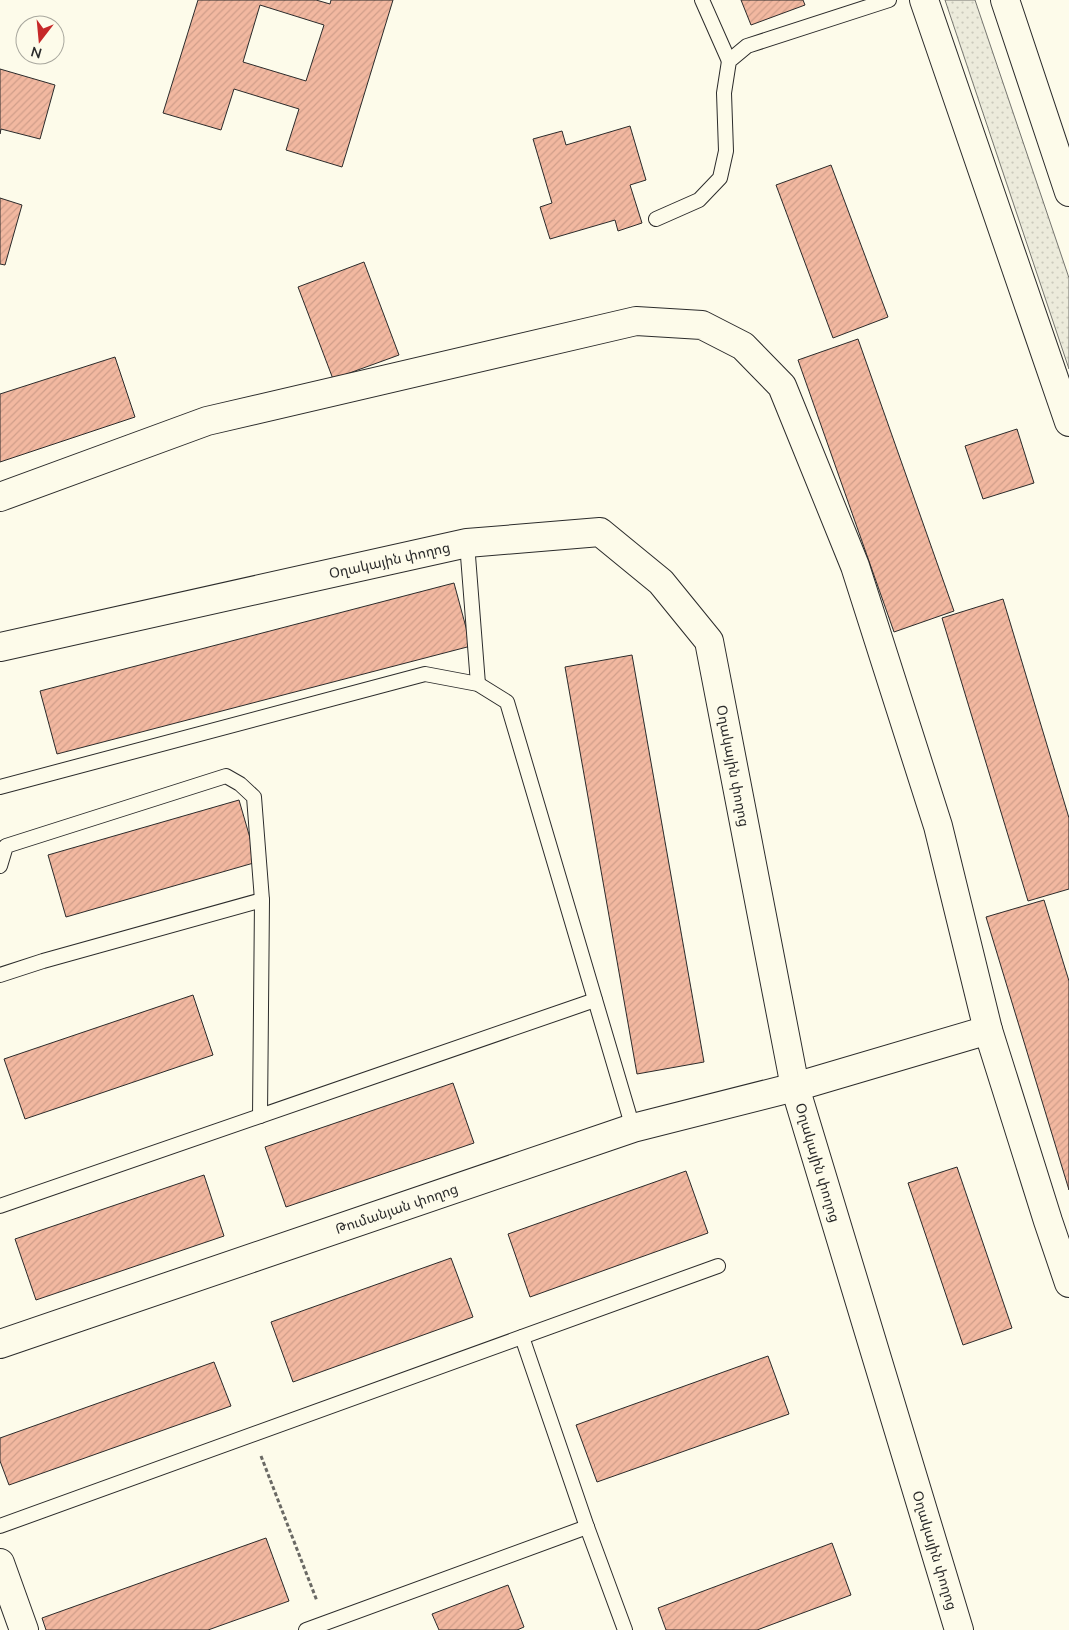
<svg xmlns="http://www.w3.org/2000/svg" width="1069" height="1630" font-family="Mulish,'Noto Sans Armenian',sans-serif">
<style>
.grass{fill:url(#grass-dots);stroke:#74746e}
.building{fill:url(#building-hatch);stroke:#2b2b2b;fill-rule:evenodd}
.lines{fill:none;stroke-linecap:round;stroke-linejoin:round}
.lane-casing{stroke:#2b2b2b;stroke-width:16}
.street-casing{stroke:#2b2b2b;stroke-width:30}
.secondary-casing{stroke:#2b2b2b;stroke-width:30}
.path{stroke:#6a6964;stroke-width:3;stroke-dasharray:4 2.5;stroke-linecap:butt}
.lane{stroke:#fdfbea;stroke-width:14}
.street{stroke:#fdfbea;stroke-width:28}
.secondary{stroke:#fdfbea;stroke-width:28}
.labels{text-anchor:middle;dominant-baseline:central;stroke-width:4;stroke-linejoin:round;paint-order:stroke}
.street-label{font-size:14px;fill:#2b2b2b;stroke:#fdfbea}
</style>
<defs>
<pattern id="grass-dots" width="8" height="8" patternUnits="userSpaceOnUse" patternTransform="scale(1.25)"><rect width="8" height="8" fill="#ecebdb"/><path d="M2 2h.1M6 6h.1" fill="none" stroke="#cbcabc" stroke-width="1.8" stroke-linecap="round"/></pattern>
<pattern id="building-hatch" width="6" height="6" patternUnits="userSpaceOnUse" patternTransform="scale(1.25)"><rect width="6" height="6" fill="#f2b8a0"/><path d="M-1 1l2-2M0 6l6-6M5 7l2-2" fill="none" stroke="#d09e8a"/></pattern>
</defs>
<rect width="100%" height="100%" fill="#fdfbea"/>
<path class="grass" d="M945,0H975L1069,278V369Z"/>
<g class="building">
<path d="M198,0H316L330,4L331,0H393L342,167L286,150L299,109L234,89L221,130L163,113ZM260,5L324,25L306,81L243,62Z"/>
<path d="M741,0H803L805,5L751,25Z"/>
<path d="M0,69L55,85L40,139L1,129L0,134Z"/>
<path d="M630,126L646,180L630,185L642,223L618,231L615,220L550,239L540,207L552,203L533,139L562,131L566,145Z"/>
<path d="M831,165L888,317L833,338L776,185Z"/>
<path d="M0,198L22,205L5,265L0,264Z"/>
<path d="M364,262L399,355L333,379L298,287Z"/>
<path d="M858,339L954,611L894,632L798,360Z"/>
<path d="M115,357L135,417L0,462V394Z"/>
<path d="M1017,429L1034,483L983,499L965,446Z"/>
<path d="M454,583L471,646L57,754L40,691Z"/>
<path d="M1003,599L1069,818V889L1028,901L942,618Z"/>
<path d="M632,655L704,1062L637,1074L565,667Z"/>
<path d="M239,800L257,862L66,917L48,855Z"/>
<path d="M1044,900L1069,981V1190L986,917Z"/>
<path d="M193,995L213,1055L25,1119L4,1059Z"/>
<path d="M453,1083L474,1143L286,1207L265,1147Z"/>
<path d="M957,1167L1012,1328L963,1345L908,1183Z"/>
<path d="M686,1171L708,1233L530,1297L508,1234Z"/>
<path d="M204,1175L224,1236L36,1300L15,1239Z"/>
<path d="M451,1258L473,1317L293,1382L271,1322Z"/>
<path d="M768,1356L789,1414L597,1482L576,1425Z"/>
<path d="M214,1362L231,1406L9,1485L0,1461V1438Z"/>
<path d="M266,1538L289,1601L208,1630H46L42,1618Z"/>
<path d="M832,1543L851,1595L757,1630H666L658,1608Z"/>
<path d="M508,1585L524,1627L517,1630H439L432,1614Z"/>
</g>
<g class="lines">
<defs>
<g id="lane">
<path d="M702,0L729,61"/>
<path d="M656,219L699,200L720,178L726,151L724,93L729,61L747,46L889,0"/>
<path d="M467,543L478,684"/>
<path d="M0,787L425,674L478,684L507,702L633,1128"/>
<path d="M0,866L6,846L226,776L240,784L254,797L262,900L260,1116"/>
<path d="M0,975L43,961L262,900"/>
<path d="M0,1206L595,1000"/>
<path d="M522,1337L587,1527L625,1630"/>
<path d="M0,1526L718,1266"/>
<path d="M306,1630L587,1527"/>
</g>
<g id="street">
<path d="M0,497L207,421L636,321L702,325L743,346L782,386L855,566L938,826L988,1030L1048,1221L1069,1283"/>
<path id="s1" d="M0,647L467,543L600,532L661,582L709,641L795,1087L959,1630"/>
<path id="s2" d="M0,1344L633,1128L795,1087L988,1030"/>
<path d="M0,1563L24,1630"/>
</g>
<g id="secondary">
<path d="M924,0L1069,422"/>
<path d="M1005,0L1069,192"/>
</g>
</defs>
<use href="#lane" class="lane-casing"/>
<use href="#street" class="street-casing"/>
<use href="#secondary" class="secondary-casing"/>
<path class="path" d="M261,1456L317,1601"/>
<use href="#lane" class="lane"/>
<use href="#street" class="street"/>
<use href="#secondary" class="secondary"/>
</g>
<g class="labels">
<g class="street-label">
<text stroke="none"><textPath href="#s1" startOffset="399">Օղակային փողոց</textPath></text>
<text stroke="none"><textPath href="#s1" startOffset="894">Օղակային փողոց</textPath></text>
<text stroke="none"><textPath href="#s1" startOffset="1300">Օղակային փողոց</textPath></text>
<text stroke="none"><textPath href="#s2" startOffset="419">Թումանյան փողոց</textPath></text>
<text stroke="none"><textPath href="#s1" startOffset="1705">Օղակային փողոց</textPath></text>
</g>
</g>
<g transform="translate(40 40) rotate(196)"><circle r="24" fill="#fdfbea" stroke="#a9a89e"/>
<path d="M0-4L9 19L0 12L-9 19Z" fill="#c62828"/>
<text y="-8" font-size="14" font-weight="bold" text-anchor="middle" fill="#2b2b2b">N</text>
</g>
</svg>
